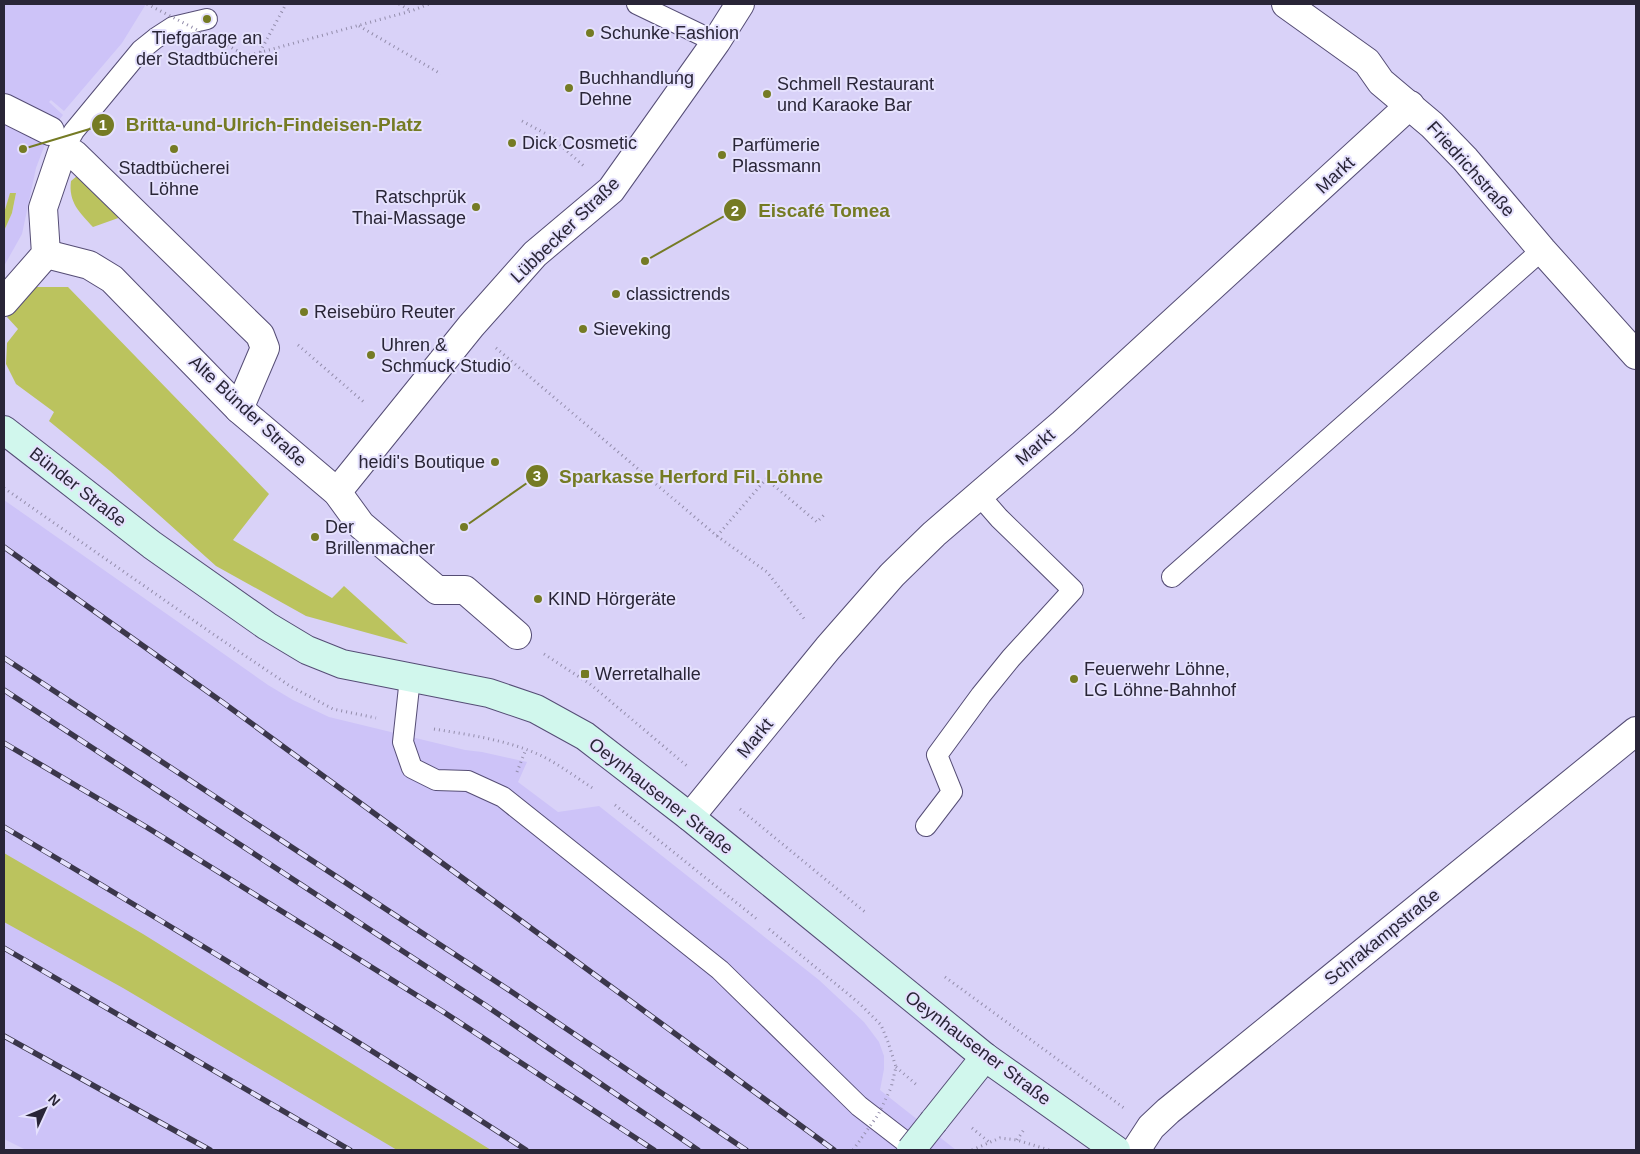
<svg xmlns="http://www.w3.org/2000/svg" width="1640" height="1154" font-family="Helvetica,sans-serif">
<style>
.built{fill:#cdc3f8}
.green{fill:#bbc35e}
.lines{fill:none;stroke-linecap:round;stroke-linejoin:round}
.service-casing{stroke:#554d75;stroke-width:22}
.pedestrian-casing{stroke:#554d75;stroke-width:30}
.minor-casing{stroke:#554d75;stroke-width:30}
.secondary-casing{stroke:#554d75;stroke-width:30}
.path{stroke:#938dab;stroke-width:3;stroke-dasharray:1 4;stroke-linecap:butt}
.service{stroke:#fff;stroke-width:20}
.pedestrian{stroke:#fff;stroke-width:28}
.minor{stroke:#fff;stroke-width:28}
.secondary{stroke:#d1f7ed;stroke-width:28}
.rail-casing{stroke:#3b374b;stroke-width:5.5}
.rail{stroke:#e5e1fd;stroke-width:4;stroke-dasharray:11;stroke-linecap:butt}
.secondary-bridge-casing{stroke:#554d75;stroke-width:30;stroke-linecap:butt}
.path-bridge{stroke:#938dab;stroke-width:3;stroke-dasharray:1 4;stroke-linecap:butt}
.secondary-bridge{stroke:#d1f7ed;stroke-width:28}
.poi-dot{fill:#757b24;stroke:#e5e1fd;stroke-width:2}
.labels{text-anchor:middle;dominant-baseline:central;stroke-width:4;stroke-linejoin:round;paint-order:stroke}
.poi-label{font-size:18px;fill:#292537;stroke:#e5e1fd;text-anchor:start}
.street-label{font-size:18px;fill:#292537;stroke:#e5e1fd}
.leader{fill:none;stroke:#757b24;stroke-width:2}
.callout-dot{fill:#757b24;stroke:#e5e1fd;stroke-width:2}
.mark-label{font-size:15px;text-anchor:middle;font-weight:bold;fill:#fff}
.callout-label{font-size:19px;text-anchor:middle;font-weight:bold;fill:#757b24;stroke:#e5e1fd;stroke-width:4;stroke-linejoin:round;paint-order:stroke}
</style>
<rect width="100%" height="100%" fill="#d9d2f8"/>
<g class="built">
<path d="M4,4H146L122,43L64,111L51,100L49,102L63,115L50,131L36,168L22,234L4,266V231L12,213L16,193L10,194L4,213Z"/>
<path d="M4,500L268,685L293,700L329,717L465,750L482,752L527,762L518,782L558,812L599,806L819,980L864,1022L879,1042L884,1056V1069L880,1090L956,1150H26L4,1139Z"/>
</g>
<g class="green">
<path d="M77,176L124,216L93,227C80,213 68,202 71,181Z"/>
<path d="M10,193H16L12,213L4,231V213Z"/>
<path d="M35,287H68L269,494L233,540L332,598L344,586L408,644L306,616L216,566L110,471L49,421L54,412L16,384L6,364L7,343L18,329L7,317Z"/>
<path d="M4,853L143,934L491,1150H397L123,988L4,922Z"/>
</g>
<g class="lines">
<defs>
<g id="service">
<path d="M637,4L716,42"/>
<path d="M62,152L74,131L141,50L156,38L173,27L207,19"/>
<path d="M1172,577L1542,250"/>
<path d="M410,678L403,742L412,768L436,780L468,781L503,797L720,970L859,1106L916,1150"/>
<path d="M926,826L952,792L937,755L981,695L1011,658L1073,590L999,518L979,495"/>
</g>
<path id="pedestrian" d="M4,108L50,131"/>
<g id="minor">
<path d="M1286,4L1367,62L1381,82L1432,125L1465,159L1542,250L1636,355"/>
<path d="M46,254L89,265L112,279L239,409L337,492L361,525L437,590H465L517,635"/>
<path d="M4,302L46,254L43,208L62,152L74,154L260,335L265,348L239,409"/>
<path d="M337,492L471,326L535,254L611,190L716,42L740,4"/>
<path d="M690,817L828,648L892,575L934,534L1063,423L1410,105"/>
<path d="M1136,1150L1151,1127L1168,1111L1636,731"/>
</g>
<g id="secondary">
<path d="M4,430L152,545L267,626L307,650L342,664L489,693L536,709L585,736L690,817L985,1057L1116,1150"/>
<path d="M934,1121L985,1057"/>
</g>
</defs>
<use href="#service" class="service-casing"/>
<use href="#pedestrian" class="pedestrian-casing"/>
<use href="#minor" class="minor-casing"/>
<use href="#secondary" class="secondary-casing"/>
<g class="path">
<path d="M399,4L411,11"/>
<path d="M359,26L441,74"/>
<path d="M223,43L247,56L411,11L429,4"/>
<path d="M260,52L286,4"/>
<path d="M522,121L550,136L586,168"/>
<path d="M298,345L365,403"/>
<path d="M496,348L717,536L767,572L806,621"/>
<path d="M4,488L213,634L290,686L333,709L376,718"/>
<path d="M717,536L766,479L817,522L824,515"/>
<path d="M544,654L590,684L687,766"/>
<path d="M434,729C470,735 508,740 542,756C560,765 577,778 594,789"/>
<path d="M517,772L526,749"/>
<path d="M615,805L758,920"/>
<path d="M740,809L865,912"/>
<path d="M769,929L859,1003L881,1025L888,1042L896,1067L891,1088"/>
<path d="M945,977L1124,1108"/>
<path d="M896,1067L918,1086"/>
<path d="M972,1128L989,1142"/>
<path d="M1017,1140L1025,1128"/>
<path d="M972,1150L1000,1138L1017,1140L1049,1150"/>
</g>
<use href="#service" class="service"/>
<use href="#pedestrian" class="pedestrian"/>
<use href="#minor" class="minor"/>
<use href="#secondary" class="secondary"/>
<defs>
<g id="rail">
<path d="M4,547L225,704L834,1150"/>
<path d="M4,658L512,992L746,1150"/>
<path d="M4,690L485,1005L698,1150"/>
<path d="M4,743L148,828L442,1011L654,1150"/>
<path d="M4,827C180,931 355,1038 526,1150"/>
<path d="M4,948L350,1150"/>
<path d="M4,1036L210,1150"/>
</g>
</defs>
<use href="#rail" class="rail-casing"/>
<use href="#rail" class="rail"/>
<defs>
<path id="secondary-bridge" d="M911,1150L934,1121"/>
</defs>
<use href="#secondary-bridge" class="secondary-bridge-casing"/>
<g class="path-bridge">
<path d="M147,4L209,36"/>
<path d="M853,1150L878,1115L891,1088"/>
</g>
<use href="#secondary-bridge" class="secondary-bridge"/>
</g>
<g class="poi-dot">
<circle cx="207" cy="19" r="5"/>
<circle cx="590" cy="33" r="5"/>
<circle cx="569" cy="88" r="5"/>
<circle cx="767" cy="94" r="5"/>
<circle cx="512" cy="143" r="5"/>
<circle cx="174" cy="149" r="5"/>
<circle cx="722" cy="155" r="5"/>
<circle cx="476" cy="207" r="5"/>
<circle cx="616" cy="294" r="5"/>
<circle cx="304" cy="312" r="5"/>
<circle cx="583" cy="329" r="5"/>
<circle cx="371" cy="355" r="5"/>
<circle cx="495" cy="462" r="5"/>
<circle cx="315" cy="537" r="5"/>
<circle cx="538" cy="599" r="5"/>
<rect x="580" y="669" width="10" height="10" rx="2.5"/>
<circle cx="1074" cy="679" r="5"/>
</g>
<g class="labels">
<g class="poi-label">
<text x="600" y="33">Schunke Fashion</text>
<text x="207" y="38" text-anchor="middle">Tiefgarage an<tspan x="207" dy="21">der Stadtbücherei</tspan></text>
<text x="579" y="78">Buchhandlung<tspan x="579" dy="21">Dehne</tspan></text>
<text x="777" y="84">Schmell Restaurant<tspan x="777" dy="21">und Karaoke Bar</tspan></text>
<text x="522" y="143">Dick Cosmetic</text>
<text x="732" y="145">Parfümerie<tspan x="732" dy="21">Plassmann</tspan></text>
<text x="174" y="168" text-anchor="middle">Stadtbücherei<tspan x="174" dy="21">Löhne</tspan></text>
<text x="466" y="197" text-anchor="end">Ratschprük<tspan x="466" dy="21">Thai-Massage</tspan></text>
<text x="626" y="294">classictrends</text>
<text x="314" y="312">Reisebüro Reuter</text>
<text x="593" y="329">Sieveking</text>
<text x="381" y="345">Uhren &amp;<tspan x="381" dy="21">Schmuck Studio</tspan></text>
<text x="485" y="462" text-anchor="end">heidi's Boutique</text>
<text x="325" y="527">Der<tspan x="325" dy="21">Brillenmacher</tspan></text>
<text x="548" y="599">KIND Hörgeräte</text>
<text x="1084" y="669">Feuerwehr Löhne,<tspan x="1084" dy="21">LG Löhne-Bahnhof</tspan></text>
<text x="595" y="674">Werretalhalle</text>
</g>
<g class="street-label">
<text transform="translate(1471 169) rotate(48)">Friedrichstraße</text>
<text transform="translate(1335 175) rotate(-43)">Markt</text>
<text transform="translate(565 230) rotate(-44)">Lübbecker Straße</text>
<text transform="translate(248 411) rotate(43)">Alte Bünder Straße</text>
<text transform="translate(1035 447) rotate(-41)">Markt</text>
<text transform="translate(78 487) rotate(38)">Bünder Straße</text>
<text transform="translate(755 738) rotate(-51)">Markt</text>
<text transform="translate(661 796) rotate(38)">Oeynhausener Straße</text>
<text transform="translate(1382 937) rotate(-39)">Schrakampstraße</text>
<text transform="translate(978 1048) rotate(37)">Oeynhausener Straße</text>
</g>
</g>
<path class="leader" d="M23 149L103 125M645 261L735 210M464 527L537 476"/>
<g class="callout-dot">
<circle cx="23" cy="149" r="5"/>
<circle cx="645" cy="261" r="5"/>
<circle cx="464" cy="527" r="5"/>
<circle cx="103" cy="125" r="12"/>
<circle cx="735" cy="210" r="12"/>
<circle cx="537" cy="476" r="12"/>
</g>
<g class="mark-label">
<text x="103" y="130">1</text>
<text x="735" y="216">2</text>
<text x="537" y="481">3</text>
</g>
<g class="callout-label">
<text x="274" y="131">Britta-und-Ulrich-Findeisen-Platz</text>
<text x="824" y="217">Eiscafé Tomea</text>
<text x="691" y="483">Sparkasse Herford Fil. Löhne</text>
</g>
<rect width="1640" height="1154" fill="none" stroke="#292537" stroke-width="10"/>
<g transform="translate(45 1109) rotate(46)" stroke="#e5e1fd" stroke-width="4" paint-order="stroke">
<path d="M0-4L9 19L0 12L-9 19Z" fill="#292537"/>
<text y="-8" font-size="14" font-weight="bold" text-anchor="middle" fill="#292537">N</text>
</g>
</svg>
